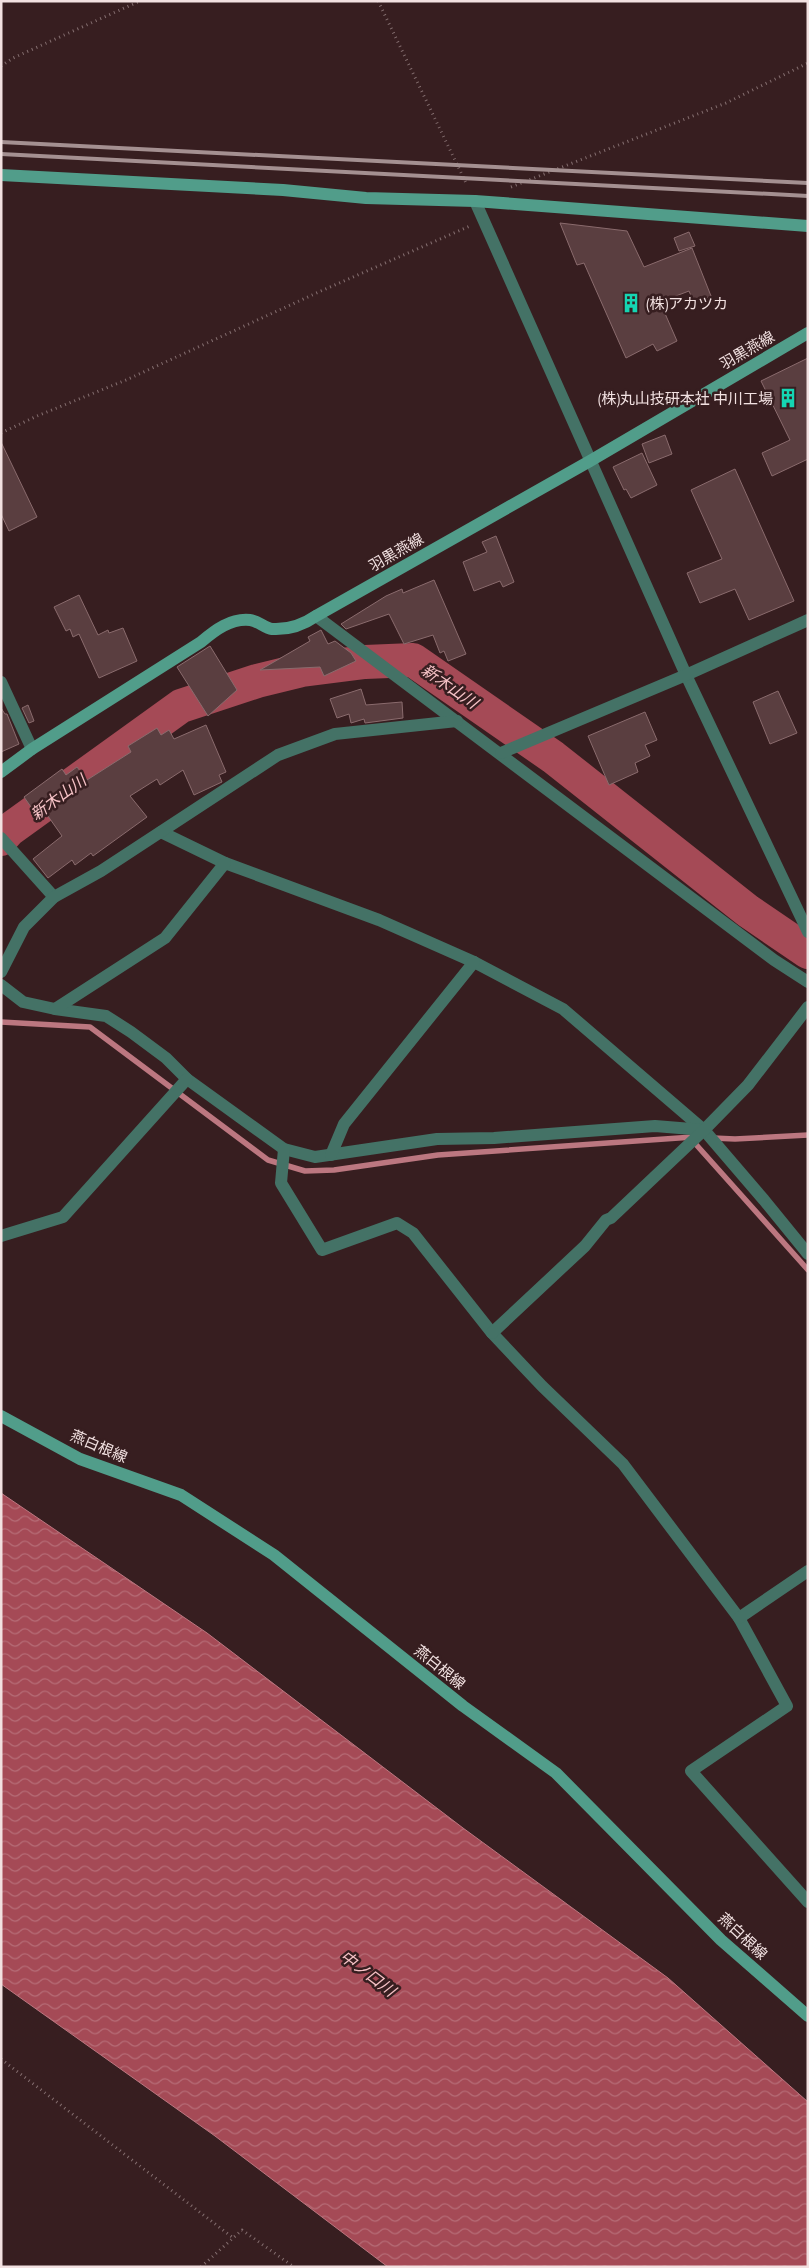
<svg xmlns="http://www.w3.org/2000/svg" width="809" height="2268" font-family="'PT Sans Narrow','Noto Sans JP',sans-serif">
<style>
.water{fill:url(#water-waves);stroke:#bc7780}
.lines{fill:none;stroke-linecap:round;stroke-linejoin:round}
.stream{stroke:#bc7780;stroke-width:5.5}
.river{stroke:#a54a56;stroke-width:34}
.building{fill:#5a3e40;stroke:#8a6b6d}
.path{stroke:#856f70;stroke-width:3;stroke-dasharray:1 4;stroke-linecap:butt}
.street{stroke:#447266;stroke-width:12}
.secondary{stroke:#519d8a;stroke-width:12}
.rail{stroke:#a49091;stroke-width:4}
.labels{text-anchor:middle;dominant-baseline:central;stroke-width:5;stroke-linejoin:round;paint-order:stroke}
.poi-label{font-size:15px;fill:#f2e1e1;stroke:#371e20;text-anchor:start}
.street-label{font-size:15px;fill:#f2e1e1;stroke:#371e20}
.water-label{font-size:16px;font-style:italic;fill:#f7c3c7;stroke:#371e20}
</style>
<defs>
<pattern id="water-waves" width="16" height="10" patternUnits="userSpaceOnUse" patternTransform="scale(1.25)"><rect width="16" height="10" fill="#a54a56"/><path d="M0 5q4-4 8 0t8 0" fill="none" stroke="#b66c76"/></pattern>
</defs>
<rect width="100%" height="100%" fill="#371e20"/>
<path class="water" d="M1,1493L207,1633L463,1828L668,1978L808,2102V2267H388L215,2136L1,1984Z"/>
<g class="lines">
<g class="stream">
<path d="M1,1022L90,1027L268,1160L305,1171L334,1170L438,1155L693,1137"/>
<path d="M713,1138L735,1139L808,1135"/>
<path d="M692,1140L808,1270"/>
</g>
<path class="river" d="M1,839L9,830L181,706L257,681L302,670L365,662L413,660L553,757L748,911L808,952"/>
</g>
<g class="building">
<path d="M560,223L627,231L644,267L692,248L711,296L694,303L689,291L660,302L677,341L657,351L653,344L626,358L584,263L577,265Z"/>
<path d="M689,232L695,246L679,251L674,238Z"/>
<path d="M808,358V459L772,476L762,453L790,440L761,381Z"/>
<path d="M665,435L672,454L649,463L642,444Z"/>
<path d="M1,442L37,517L9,531L1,514Z"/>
<path d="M642,453L657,485L631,498L626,489L624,490L613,467Z"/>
<path d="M735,469L794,601L749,620L735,589L700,603L687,573L722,559L691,490Z"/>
<path d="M496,536L514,582L503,587L500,581L474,591L463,562L487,552L482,542Z"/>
<path d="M434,580L466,654L448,661L444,651L440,653L433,635L404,644L389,614L346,629L341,624L386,596L402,589L403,593Z"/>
<path d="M79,595L98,635L108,630L109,633L123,628L137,661L99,678L79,634L73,637L70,629L66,631L54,607Z"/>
<path d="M321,630L328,644L335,641L351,653L356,661L324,676L320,667L260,670L310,641L308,637Z"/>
<path d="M210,646L237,690L208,716L177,667Z"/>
<path d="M361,689L366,705L402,702L403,718L365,723L364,719L351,723L349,714L337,718L330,699Z"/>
<path d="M778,691L797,733L770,744L753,702Z"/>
<path d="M28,705L34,721L29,723L22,708Z"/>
<path d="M1,708L5,714H7L19,744L1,752Z"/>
<path d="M645,712L657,740L645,745L650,756L635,763L638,772L609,785L588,736Z"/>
<path d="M206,725L226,772L219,775L222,782L194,795L183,770L160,785L157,779L130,796L147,817L93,856L91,853L75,865L72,860L48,878L33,859L62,836L43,809L36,814L24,797L62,769L66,775L77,767L87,780L131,752L128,746L157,728L161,735L169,730L174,739Z"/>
</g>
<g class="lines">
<g class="path">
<path d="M378,1L467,185"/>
<path d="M1,66L13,58L140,1"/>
<path d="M511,187L726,103L808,63"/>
<path d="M1,433L37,416L126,380L321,291L470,226"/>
<path d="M1,2059L232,2237"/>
<path d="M201,2267L242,2230L294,2267"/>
</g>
<g class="street">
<path d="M475,201L686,675L808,932"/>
<path d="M316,616L774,960L808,982"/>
<path d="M1,682L32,749"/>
<path d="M501,753L686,675L808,620"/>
<path d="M161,832L225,863L379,920L474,962L563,1009L704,1130L764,1200L808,1254"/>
<path d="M1,838L54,897"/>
<path d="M1,972L24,927L54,897L101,871L278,755L335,734L457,721"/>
<path d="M1,985L23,1002L55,1009L106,1016L131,1032L166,1058L187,1079L284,1149L315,1157L437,1139L494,1138L655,1126L704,1130"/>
<path d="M55,1009L165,938L225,863"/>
<path d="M284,1149L281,1183L322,1250L397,1223L413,1233L492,1333L542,1386L623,1464L739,1618L787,1706L691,1771L808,1902"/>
<path d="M331,1155L344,1124L474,962"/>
<path d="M1,1236L63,1217L187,1079"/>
<path d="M492,1333L585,1246L606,1220L611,1218L704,1130L748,1085L808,1007"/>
<path d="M739,1618L808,1571"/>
</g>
<g class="secondary">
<path d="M1,175L283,190L366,198L475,201L808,226"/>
<path d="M1,772L32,749L201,642C215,630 231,618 250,620C258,621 265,628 272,629C289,630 303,625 316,616L590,461L808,333"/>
<path d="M1,1416L80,1459L181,1495L274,1555L463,1706L556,1773L721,1940L808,2016"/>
</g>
<g class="rail">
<path d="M1,142L808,183"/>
<path d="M1,154L808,196"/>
</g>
</g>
<defs>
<symbol id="building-bare" viewBox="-9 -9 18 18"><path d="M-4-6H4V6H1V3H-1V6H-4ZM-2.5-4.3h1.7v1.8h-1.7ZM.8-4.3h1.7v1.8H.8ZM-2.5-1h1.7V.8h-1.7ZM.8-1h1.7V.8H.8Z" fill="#15d5b3" stroke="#371e20" stroke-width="2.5" paint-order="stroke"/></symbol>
</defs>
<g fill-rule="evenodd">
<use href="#building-bare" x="617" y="289" width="28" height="28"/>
<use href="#building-bare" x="774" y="384" width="28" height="28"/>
</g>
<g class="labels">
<g class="poi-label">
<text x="646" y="303">(株)アカツカ</text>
<text x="773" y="398" text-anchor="end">(株)丸山技研本社 中川工場</text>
</g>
<g class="street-label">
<text transform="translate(747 350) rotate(-30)">羽黒燕線</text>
<text transform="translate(396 552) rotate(-30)">羽黒燕線</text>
<text transform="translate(99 1446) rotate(23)">燕白根線</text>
<text transform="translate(440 1667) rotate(39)">燕白根線</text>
<text transform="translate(743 1936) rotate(43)">燕白根線</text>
</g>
<g class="water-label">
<text transform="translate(450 686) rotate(35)">新木山川</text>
<text transform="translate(58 797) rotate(-36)">新木山川</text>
<text transform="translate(368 1973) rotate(37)">中ノ口川</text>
</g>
</g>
<rect width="809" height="2268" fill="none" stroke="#f2e1e1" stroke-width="5"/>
</svg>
